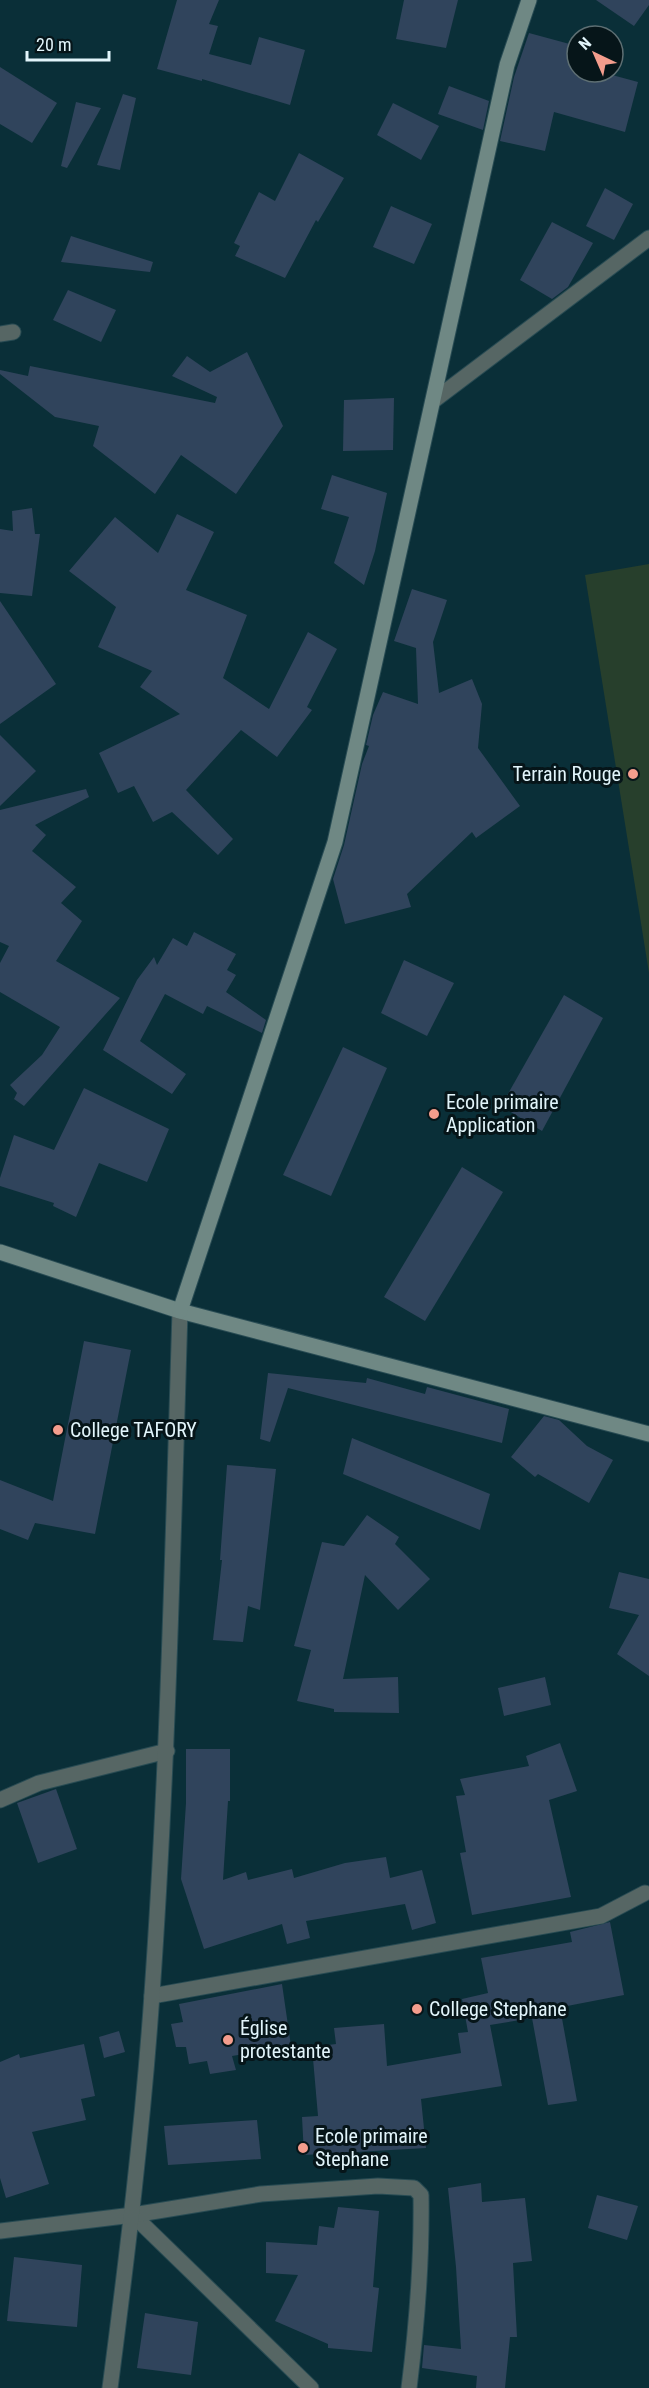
<svg xmlns="http://www.w3.org/2000/svg" width="649" height="2388" font-family="'Roboto Condensed',sans-serif">
<style>
.green{fill:#273f2c}
.building{fill:#30445c}
.lines{fill:none;stroke-linecap:round;stroke-linejoin:round}
.street-casing{stroke:#284b53;stroke-width:17}
.secondary-casing{stroke:#284b53;stroke-width:17}
.street{stroke:#566664;stroke-width:15}
.secondary{stroke:#6f8884;stroke-width:15}
.poi-dot{fill:#f49d8d;stroke:#061519;stroke-width:2}
.labels{text-anchor:middle;dominant-baseline:central;stroke-width:6;stroke-linejoin:round;paint-order:stroke}
.poi-label{font-size:20px;fill:#e2f5fb;stroke:#061519;text-anchor:start}
</style>
<rect width="100%" height="100%" fill="#0a2f38"/>
<path class="green" d="M649,564V973L585,575Z"/>
<g class="building">
<path d="M177,0H219L209,24L218,26L209,54L251,65L259,37L305,50L290,105L202,79V81L157,69Z"/>
<path d="M404,0H458L446,48L396,39Z"/>
<path d="M596,0H649V5L634,26Z"/>
<path d="M529,33L577,46V72H601L638,82L625,132L554,112L545,151L500,141L514,77Z"/>
<path d="M0,67L57,103L32,143L0,124Z"/>
<path d="M449,86L489,101L483,130L438,114Z"/>
<path d="M123,94L136,98L120,170L97,165Z"/>
<path d="M76,102L101,108L67,168L61,166Z"/>
<path d="M393,103L439,126L421,160L377,135Z"/>
<path d="M299,153L344,178L318,222L316,220L285,278L235,256L240,246L234,243L259,192L275,201Z"/>
<path d="M605,188L633,204L614,240L586,226Z"/>
<path d="M391,206L432,224L414,264L373,247Z"/>
<path d="M552,222L593,243L568,287L552,299L520,280Z"/>
<path d="M71,236L153,262L150,272L61,262Z"/>
<path d="M68,290L116,310L101,342L53,320Z"/>
<path d="M247,352L283,426L236,494L181,455L155,494L93,446L99,426L55,417L0,374V370L28,376L30,366L215,403L217,397L172,376L187,356L210,372Z"/>
<path d="M394,398L393,450L343,451L344,400Z"/>
<path d="M332,475L387,493L375,551L364,585L334,563L349,517L321,509Z"/>
<path d="M32,508L35,534H40L32,596L0,593V529L13,531L12,511Z"/>
<path d="M177,514L214,532L186,590L247,615L223,678L269,709L308,632L337,649L307,707L312,710L277,757L241,730L186,790L233,839L218,855L172,812L153,822L134,786L118,793L99,753L180,714L140,687L152,671L98,647L116,607L69,571L115,517L158,553Z"/>
<path d="M412,589L447,600L433,642L439,693L472,679L482,704L478,748L520,806L476,838L472,832L407,894L411,907L345,924L333,879L344,845L362,764L369,746L366,745L373,715L383,692L418,704L416,648L394,641Z"/>
<path d="M0,601L56,684L0,724Z"/>
<path d="M0,735L36,771L0,806Z"/>
<path d="M86,789L89,797L35,825L46,835L32,851L76,887L61,903L82,921L56,961L120,998L24,1106L14,1099L17,1093L10,1085L42,1055L60,1027L0,992V963L9,946L0,942V810Z"/>
<path d="M194,932L236,954L227,970L236,975L226,992L266,1020L262,1033L207,1006L203,1014L165,994L140,1041L186,1074L172,1094L103,1050L137,980L154,957L157,965L173,938L187,946Z"/>
<path d="M404,960L454,983L427,1036L381,1013Z"/>
<path d="M564,995L603,1018L542,1131L501,1106Z"/>
<path d="M343,1047L387,1068L331,1196L283,1175Z"/>
<path d="M84,1088L169,1129L147,1182L99,1163L76,1217L53,1206L54,1203L0,1186V1178L14,1135L54,1150Z"/>
<path d="M462,1167L503,1192L425,1321L384,1297Z"/>
<path d="M84,1341L131,1350L95,1534L35,1523L28,1540L0,1529V1480L53,1501Z"/>
<path d="M268,1373L366,1383L367,1378L425,1394L427,1387L509,1409L502,1443L288,1388L270,1442L260,1439Z"/>
<path d="M544,1416L559,1420L587,1446L613,1460L589,1503L538,1474L535,1477L511,1457Z"/>
<path d="M352,1438L490,1494L480,1530L343,1474Z"/>
<path d="M227,1465L276,1469L260,1610L248,1606L243,1642L213,1640L222,1560H220Z"/>
<path d="M367,1515L399,1537L395,1544L430,1579L398,1610L365,1575L343,1679L398,1677L399,1713L334,1712V1709L297,1701L311,1650L294,1646L322,1542L344,1546Z"/>
<path d="M619,1572L649,1579V1676L617,1654L639,1615L609,1608Z"/>
<path d="M545,1677L551,1705L504,1716L498,1688Z"/>
<path d="M560,1743L577,1791L549,1800L571,1897L472,1915L460,1853L466,1852L456,1796L465,1795L460,1779L529,1766L526,1756Z"/>
<path d="M186,1749H230V1801H228L223,1880L246,1872L248,1880L292,1869L294,1878L345,1863L386,1857L390,1878L422,1870L436,1923L412,1930L405,1904L306,1921L310,1938L287,1944L282,1924L204,1949L181,1879L186,1803Z"/>
<path d="M56,1789L77,1849L38,1863L17,1803Z"/>
<path d="M610,1922L624,1995L562,2007L563,2012L561,2013L577,2101L548,2105L532,2018L490,2025L502,2086L421,2099L426,2148L304,2155L302,2117L318,2116L312,2047L336,2044L334,2028L384,2024L387,2066L461,2053L458,2033L468,2032L462,1999L488,1993L481,1958L572,1942L570,1932Z"/>
<path d="M282,1984L291,2046L232,2056L236,2070L210,2074L207,2061L189,2064L186,2047H176L171,2024L183,2022L179,2004Z"/>
<path d="M119,2031L125,2052L104,2058L99,2037Z"/>
<path d="M84,2044L95,2096L81,2099L86,2120L32,2132L49,2184L6,2198L0,2178V2062L19,2054L20,2058Z"/>
<path d="M257,2120L261,2159L168,2165L164,2126Z"/>
<path d="M481,2183L482,2202L525,2198L532,2261L513,2263L517,2337H510L505,2388H476L477,2376L422,2368L424,2345L461,2349L456,2267L448,2188Z"/>
<path d="M597,2195L638,2206L627,2240L588,2228Z"/>
<path d="M338,2207L379,2211L373,2287L379,2288L372,2352L328,2348V2344L275,2321L298,2275L266,2273V2242L317,2245L319,2226L334,2228Z"/>
<path d="M14,2257L82,2265L77,2327L7,2321Z"/>
<path d="M145,2313L198,2322L191,2375L137,2368Z"/>
</g>
<g class="lines">
<defs>
<g id="street">
<path d="M0,334L13,332"/>
<path d="M433,401L649,238"/>
<path d="M0,1800L39,1783L167,1751"/>
<path d="M152,1996L601,1916L645,1893"/>
<path d="M133,2215L311,2388"/>
<path d="M0,2231L133,2215L261,2194L378,2186L414,2188L421,2195C422,2259 417,2324 409,2388"/>
<path d="M110,2388C127,2257 143,2126 152,1994C168,1767 173,1539 180,1311"/>
</g>
<g id="secondary">
<path d="M0,1252L180,1311L649,1434"/>
<path d="M180,1311L335,842L507,65L529,0"/>
</g>
</defs>
<use href="#street" class="street-casing"/>
<use href="#secondary" class="secondary-casing"/>
<use href="#street" class="street"/>
<use href="#secondary" class="secondary"/>
</g>
<g class="poi-dot">
<circle cx="633" cy="774" r="6"/>
<circle cx="434" cy="1114" r="6"/>
<circle cx="58" cy="1430" r="6"/>
<circle cx="417" cy="2009" r="6"/>
<circle cx="228" cy="2040" r="6"/>
<circle cx="303" cy="2148" r="6"/>
</g>
<g class="labels">
<g class="poi-label">
<text x="621" y="774" text-anchor="end">Terrain Rouge</text>
<text x="446" y="1102">Ecole primaire<tspan x="446" dy="23">Application</tspan></text>
<text x="70" y="1430">College TAFORY</text>
<text x="429" y="2009">College Stephane</text>
<text x="240" y="2028">Église<tspan x="240" dy="23">protestante</tspan></text>
<text x="315" y="2136">Ecole primaire<tspan x="315" dy="23">Stephane</tspan></text>
</g>
</g>
<g transform="translate(595 54) rotate(316)"><circle r="28" fill="#061519" stroke="#5e6f73" stroke-width="1.5"/>
<path d="M0-4.5L10 22L0 15L-10 22Z" fill="#f49d8d"/>
<text y="-9" font-size="16" font-weight="bold" text-anchor="middle" fill="#e2f5fb">N</text>
</g>
<path d="M27 51v9h82v-9" fill="none" stroke="#e2f5fb" stroke-width="3"/>
<text x="36" y="51" font-size="18" fill="#e2f5fb" stroke="#061519" stroke-width="4.5" paint-order="stroke">20 m</text>
</svg>
